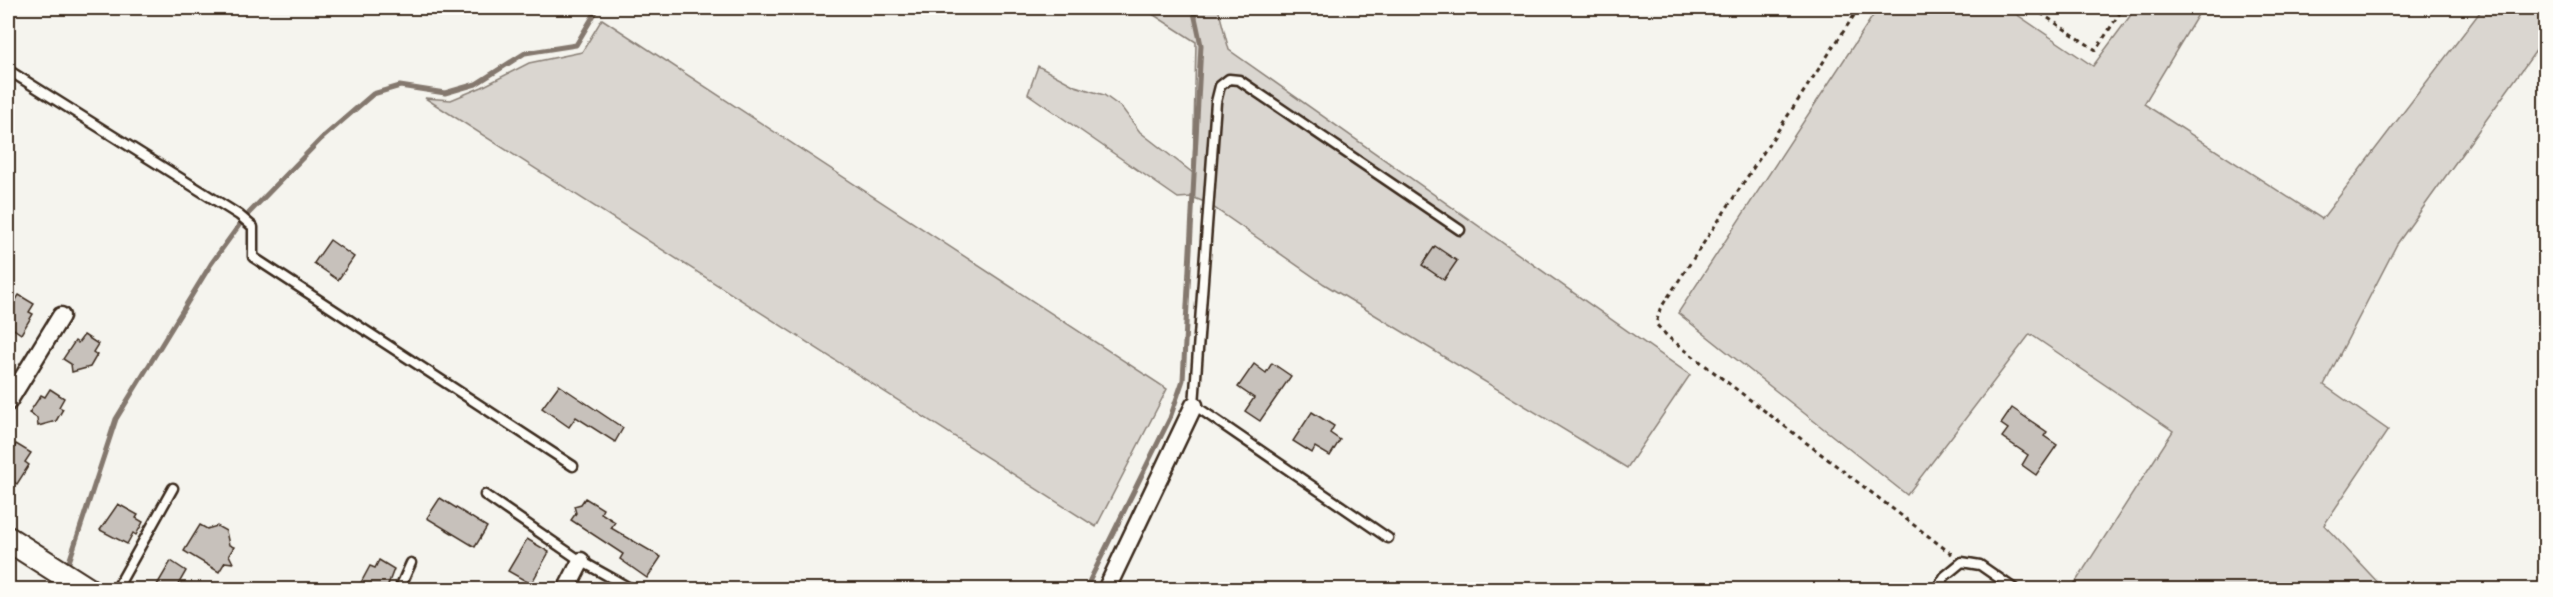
<svg xmlns="http://www.w3.org/2000/svg" width="2553" height="597" font-family="Dekko,sans-serif">
<style>
.green{fill:#dad6d0;stroke:#8a8077;stroke-width:1.5}
.lines{fill:none;stroke-linecap:round;stroke-linejoin:round}
.stream{stroke:#84786e;stroke-width:5}
.building{fill:#c7c1bb;stroke:#3b2a1e;stroke-width:1.5}
.lane-casing{stroke:#3b2a1e;stroke-width:13}
.street-casing{stroke:#3b2a1e;stroke-width:21}
.secondary-casing{stroke:#3b2a1e;stroke-width:28}
.path{stroke:#3b2a1e;stroke-width:3;stroke-dasharray:4.5 4.5;stroke-linecap:butt}
.lane{stroke:#fdfcf7;stroke-width:8}
.street{stroke:#fdfcf7;stroke-width:16}
.secondary{stroke:#fdfcf7;stroke-width:24}
</style>
<rect width="100%" height="100%" fill="#f5f4ee"/>
<filter id="ink" filterUnits="userSpaceOnUse"><feTurbulence type="fractalNoise" baseFrequency=".0167" numOctaves="2"/><feDisplacementMap in="SourceGraphic" scale="12" xChannelSelector="R" yChannelSelector="G"/><feConvolveMatrix kernelMatrix="1 2 1 2 8 2 1 2 1" color-interpolation-filters="sRGB"/></filter>
<g filter="url(#ink)">
<g class="green">
<path d="M1143,8H1218L1229,50L1690,375L1627,468L1324,284L1207,203L1192,197L1178,198L1028,94L1038,66L1075,86L1104,95L1122,108L1140,132L1193,173L1196,42Z"/>
<path d="M1878,8H2007L2093,66L2136,8H2202L2144,104L2322,219L2483,8H2545V38L2397,244L2324,385L2388,430L2324,525L2384,589H2071L2173,431L2030,334L1907,495L1678,313Z"/>
<path d="M602,19L1167,389L1096,527L425,98L451,100L482,87L529,63L582,52Z"/>
</g>
<g class="lines">
<g class="stream">
<path d="M249,213L321,139L373,94L400,86L445,93L476,84L525,53L576,45L598,8"/>
<path d="M68,565L116,419L211,264L240,224"/>
<path d="M1085,590L1170,418L1183,380L1201,45L1193,8"/>
</g>
</g>
<g class="building">
<path d="M330,240L354,257L338,280L314,263Z"/>
<path d="M1435,246L1457,261L1444,280L1422,265Z"/>
<path d="M19,295L34,304L29,312L33,314L21,334L8,325V299L14,303Z"/>
<path d="M84,335L98,344L93,352L97,355L90,367L72,372L71,364L63,359L75,341L78,343Z"/>
<path d="M1272,363L1291,376L1260,421L1245,411L1254,398L1238,387L1254,364L1266,373Z"/>
<path d="M559,385L623,428L615,442L576,417L569,427L542,408Z"/>
<path d="M50,389L64,398L59,407L63,409L56,421L38,426L37,418L29,413L41,395L45,397Z"/>
<path d="M2012,408L2047,432L2044,436L2057,445L2036,475L2022,465L2028,455L2002,437L2008,429L2001,424Z"/>
<path d="M1312,412L1334,426L1330,433L1340,440L1330,456L1315,447L1312,453L1293,441Z"/>
<path d="M16,444L31,453L25,462L29,465L17,484L8,478V457Z"/>
<path d="M440,498L487,527L475,547L427,518Z"/>
<path d="M585,498L603,509L601,513L615,522L611,528L661,557L647,578L620,559L623,554L571,520L576,513L574,506L581,504Z"/>
<path d="M118,504L138,515L136,518L143,522L136,535L133,533L127,544L100,530Z"/>
<path d="M200,525L207,529L217,526L226,531L229,545L234,547L229,555L233,563L225,562L219,572L184,551Z"/>
<path d="M527,539L549,552L531,584L508,571Z"/>
<path d="M379,560L394,569L386,590H357L370,566L375,568Z"/>
<path d="M171,561L186,571L175,590H154Z"/>
</g>
<g class="lines">
<defs>
<g id="lane">
<path d="M8,70L239,215L253,227V257L573,466"/>
<path d="M485,495L581,561L633,590"/>
<path d="M1388,538L1194,405L1216,102L1220,86L1229,79L1239,80L1460,230"/>
<path d="M116,590L173,488"/>
<path d="M399,590L411,563"/>
<path d="M1936,590L1945,576L1962,562L1980,565L2016,590"/>
</g>
<g id="street">
<path d="M8,402L61,316"/>
<path d="M566,590L581,561"/>
<path d="M1106,590L1194,405"/>
</g>
<path id="secondary" d="M8,539L88,590"/>
</defs>
<use href="#lane" class="lane-casing"/>
<use href="#street" class="street-casing"/>
<use href="#secondary" class="secondary-casing"/>
<g class="path">
<path d="M1859,8L1660,309L1656,324L1668,337L1953,555"/>
<path d="M2033,8L2096,50L2123,8"/>
</g>
<use href="#lane" class="lane"/>
<use href="#street" class="street"/>
<use href="#secondary" class="secondary"/>
</g>
</g>
<rect width="2553" height="597" fill="none" stroke="#fdfcf7" stroke-width="30"/>
<rect x="15" y="15" width="2523" height="567" fill="none" stroke="#3b2a1e" stroke-width="2" filter="url(#ink)"/>
</svg>
